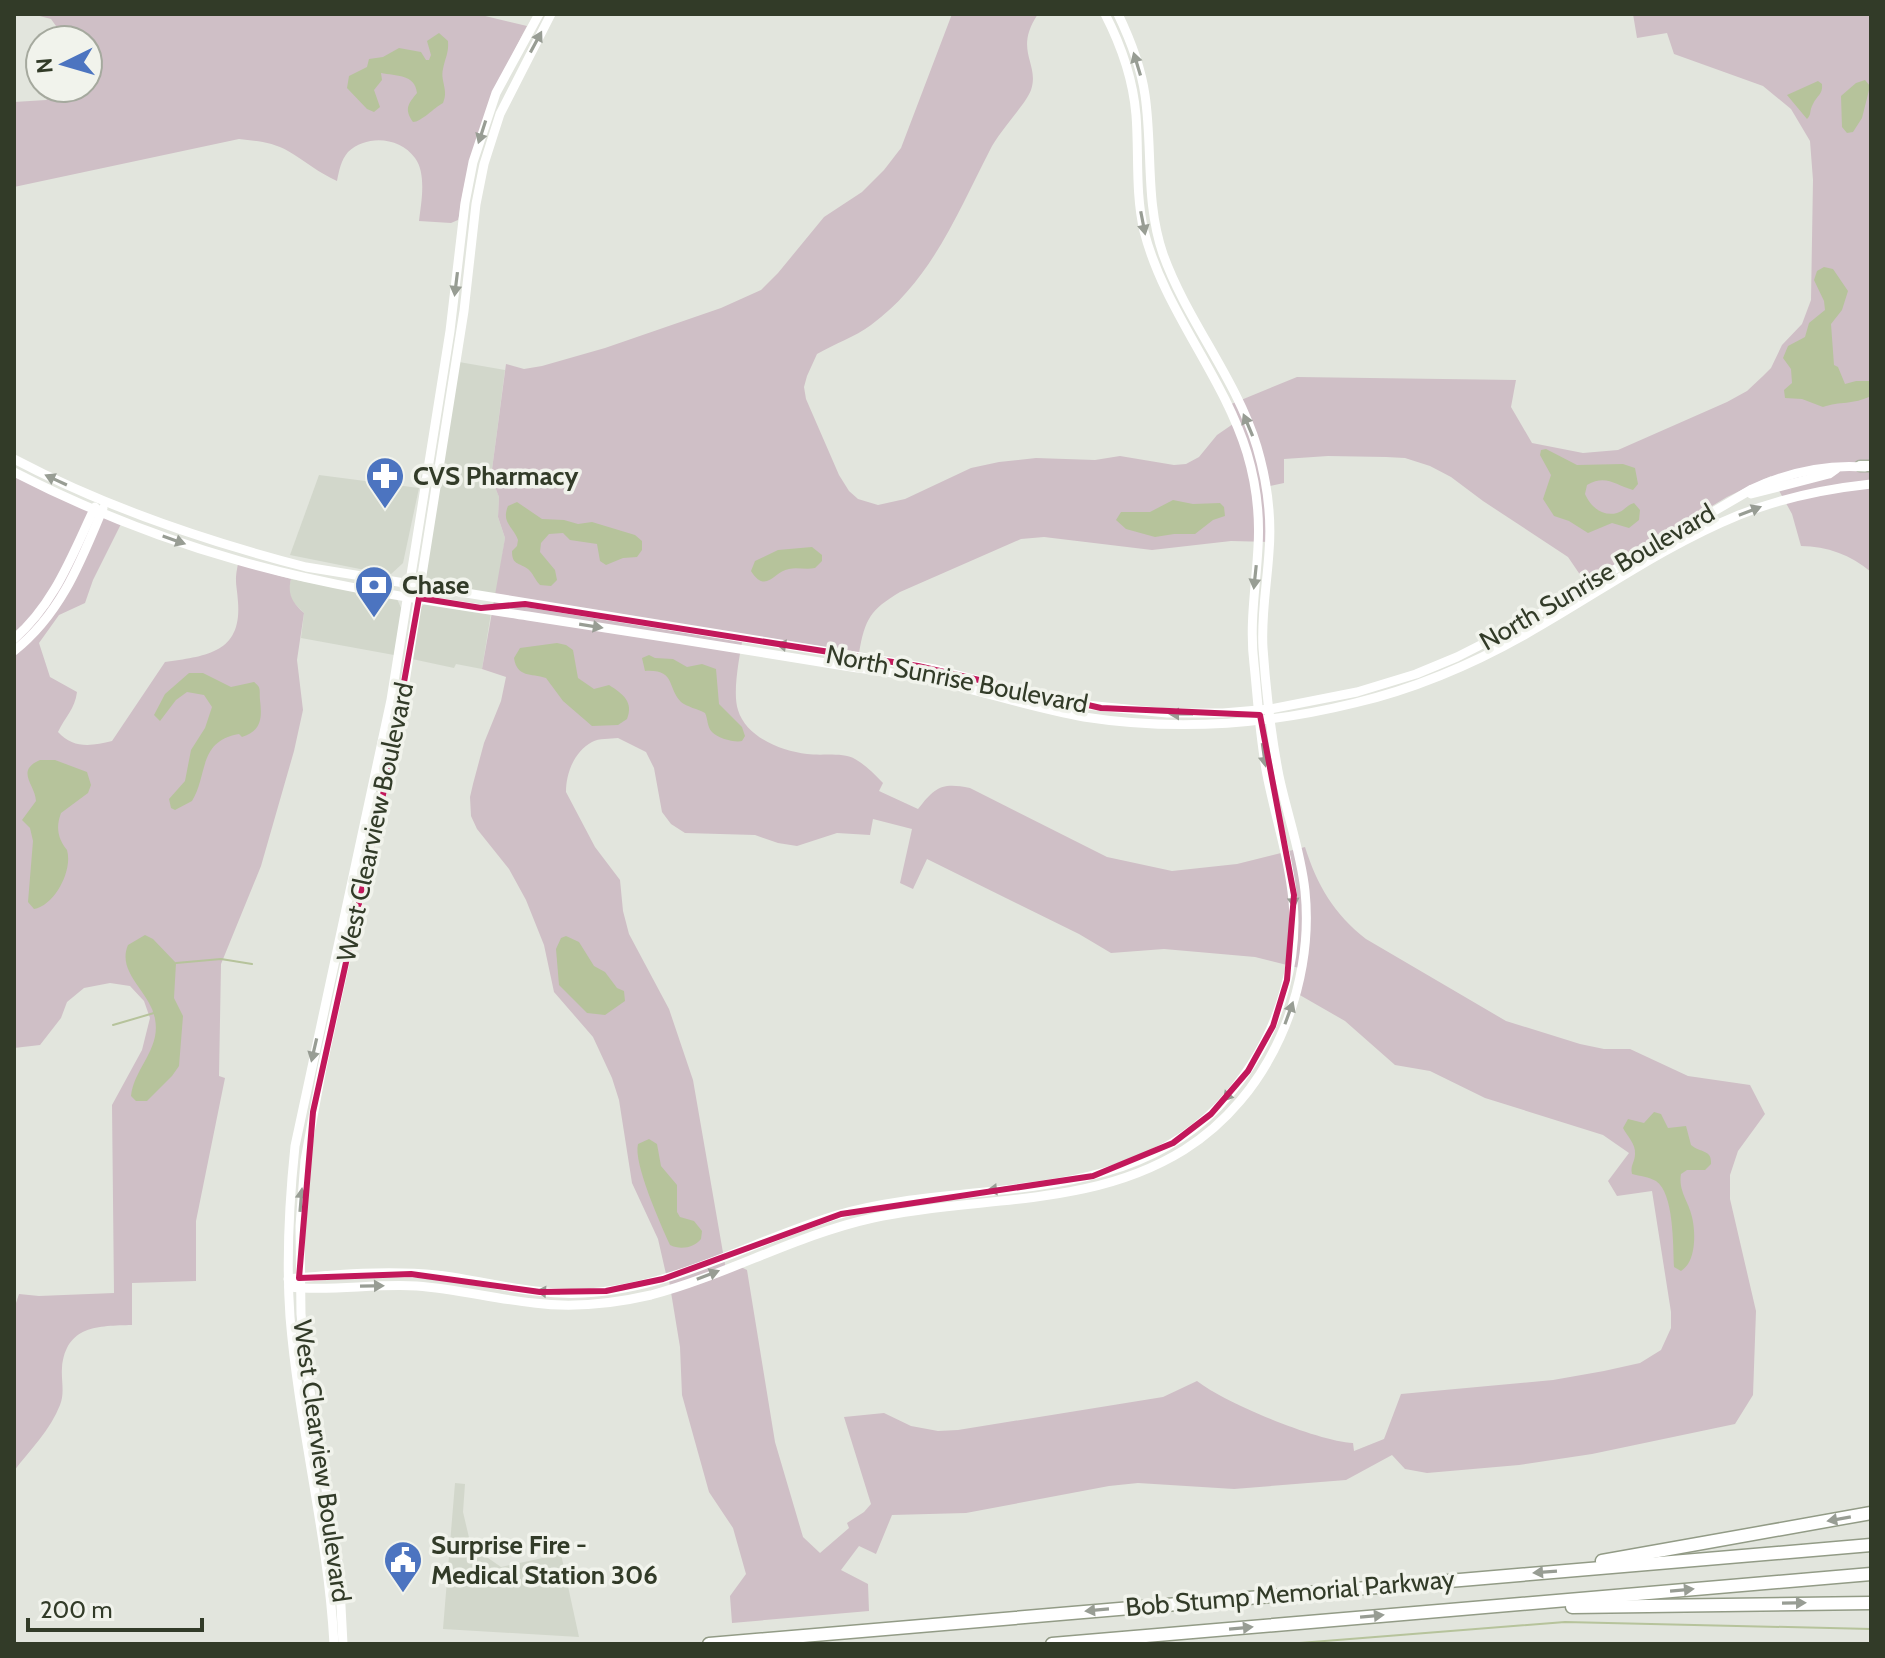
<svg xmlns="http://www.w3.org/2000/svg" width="1885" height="1658" font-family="Cabin,sans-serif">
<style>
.built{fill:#d2d7cb}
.green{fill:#cfbfc6;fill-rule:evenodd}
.water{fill:#b6c39b}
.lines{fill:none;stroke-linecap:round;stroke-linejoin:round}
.stream{stroke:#b6c39b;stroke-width:2}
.primary-casing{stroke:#a8b09e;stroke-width:13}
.highway-casing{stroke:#929b86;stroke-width:15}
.secondary{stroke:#fff;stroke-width:9}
.primary{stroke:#fff;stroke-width:10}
.highway{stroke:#fff;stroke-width:12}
.oneway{fill:#989d94}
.marked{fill:none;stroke:#c2185b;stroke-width:6;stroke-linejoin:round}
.labels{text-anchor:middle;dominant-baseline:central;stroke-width:7;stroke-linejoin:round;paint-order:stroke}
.poi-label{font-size:26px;font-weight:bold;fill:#323b28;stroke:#f1f3ec;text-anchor:start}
.street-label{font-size:26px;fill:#323b28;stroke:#f1f3ec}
</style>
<rect width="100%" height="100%" fill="#e2e5dd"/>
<g class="built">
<path d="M459,362L505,370L491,477L499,497L498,517L505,538L496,597L427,582L425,579Z"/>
<path d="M319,475L419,488L403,563L390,575L290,555Z"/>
<path d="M291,579L397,599L402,610L394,655L301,638L304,613L291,600L289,588Z"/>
<path d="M426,603L491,613L482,669L456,664L454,668L412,659L421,607Z"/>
<path d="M455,1483L465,1484L463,1512L471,1546L501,1567L561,1554L579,1637L443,1629Z"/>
</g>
<g class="green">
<path d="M32,14H477L527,26C493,91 470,142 459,216L458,220L451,223L419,221C421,204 427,174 415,158C400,137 367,134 348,152C341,160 339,171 337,181C319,173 305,161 288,151C273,142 256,141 239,139L14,187V102L46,100L59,88H88V40H66L51,19Z"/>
<path d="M952,14H1038C1013,51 1040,63 1031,90C1026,104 998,133 990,150C957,214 931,281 871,325C855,337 834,344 817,354L807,376L804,387L806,399L839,475L849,491L858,499L878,505L905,499L971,468L999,462L1036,458L1095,460L1120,456L1174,465L1186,464L1199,457L1217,435L1233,424L1224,407L1297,377L1516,380L1511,407L1532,443L1583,453L1618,450L1727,402L1747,391L1763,376L1771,368L1782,345L1802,324L1811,300L1813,180L1810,141L1791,109L1763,86L1674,54L1667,33L1637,38L1633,14H1871V572C1851,555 1827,546 1801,546L1792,514L1771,476L1727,497L1585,582L1568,557L1483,501L1451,477L1430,466L1405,458L1386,457L1328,456L1284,459V483L1270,486L1272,542L1231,541L1152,550L1044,537L1021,539L900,592C870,610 865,619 859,653L743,636C740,655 732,692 738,710C746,737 781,751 807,754C822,756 842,752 855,759C866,765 874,774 883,783L879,791L918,809C935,787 942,782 970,788L1107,857L1172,871L1237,864L1305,847C1317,885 1334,914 1366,939L1506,1021L1580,1044L1604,1049H1630L1688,1076L1750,1085L1765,1114L1738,1151L1730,1175V1199L1756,1311L1753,1395L1735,1424L1592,1454L1519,1465L1427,1473L1405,1469L1392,1455L1346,1480L1234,1489L1138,1483L1109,1486L966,1513L892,1515L876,1554L859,1546L841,1570L868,1584L869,1611L732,1623L730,1596L746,1574L733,1528L709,1492L682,1395L680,1347L668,1274H666L658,1239L632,1183L619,1100L612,1078L593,1037L554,992L544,945L526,900L509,869L477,829L471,816L470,797L473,784L484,743L501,701L506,677L482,669L505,538L498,517L499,497L491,477L506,364L524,369L542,366L605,348L721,308L761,290L778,273L824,217L862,192L884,170L901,148ZM618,738L646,752L654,768L662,812L671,824L685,833L755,835L778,843L797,846L837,833L870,835L873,819L912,829L900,883L913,889L927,859L1079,934L1111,953L1164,949L1255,957L1303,969L1298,994L1345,1021L1395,1065L1430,1071L1485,1098L1603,1135L1629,1153L1608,1181L1617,1196L1652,1191L1671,1312V1328L1661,1350L1640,1363L1604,1371L1553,1380L1401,1394L1384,1439L1354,1451L1353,1443C1317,1441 1225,1403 1197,1381L1163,1397L958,1430L938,1431L911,1426L884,1413L844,1417L871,1504L864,1512L847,1523L849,1528L820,1553L803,1537L775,1442L747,1270L737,1265L726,1270L693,1080L669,1009L629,934L623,911L620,880L595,847L566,792C566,773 574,752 592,742C599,738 610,739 618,738Z"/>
<path d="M14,475L121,524L93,580L85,603L59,615L39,643L50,677L77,692C75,709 65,717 58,732C73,749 92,746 112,741L165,662C206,656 242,653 238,602C237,584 234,583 238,564L291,579C287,595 293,603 304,613L297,660L303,710L294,751L261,866L221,964L219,1076L225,1078L196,1221V1281L132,1283V1325C98,1326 66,1325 62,1368C61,1380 65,1393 60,1405C51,1429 30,1450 14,1471V1309L19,1294L39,1296L114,1293L112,1105L142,1050L150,1018L144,1001L130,986L110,983L84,988L67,1002L61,1018L40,1045L14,1048Z"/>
</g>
<g class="water">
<path d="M439,33L448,41C449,53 445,58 443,69C440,81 449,90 443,103C434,108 421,122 413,122C404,109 408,104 417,93C415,74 396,76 381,73L382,80L374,90L380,107L374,112L367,109L347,88L349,76L367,67L369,59L383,57L399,48L421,52L426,60H429L431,55L427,41Z"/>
<path d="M1865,80L1870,86L1862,118L1853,132L1847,133L1842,127L1841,96L1856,83Z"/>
<path d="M1818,81L1822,84C1823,95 1817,95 1813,104C1809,111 1812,114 1807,119L1787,95Z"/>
<path d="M1824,267L1833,269L1848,291L1842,310L1831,324L1834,365L1838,367L1845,384L1856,381H1871V396C1853,405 1840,401 1823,407L1802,399L1785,398L1784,390L1792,383L1791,369L1783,358L1788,346L1805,337L1809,323L1825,310L1824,301L1814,280L1817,271Z"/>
<path d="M1546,449L1577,465L1623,464L1635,468L1638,484L1633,490C1615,485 1606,474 1587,485L1585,494C1590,506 1602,517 1617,513C1624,511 1627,505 1634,503L1640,510L1639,520L1629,528L1612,523L1588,533L1569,521L1554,516L1543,499L1551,475L1540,455L1541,450Z"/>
<path d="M1173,500L1193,504L1220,503L1224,507L1225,516L1213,520L1195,534H1174L1155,537L1126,529L1116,520L1121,512H1150Z"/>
<path d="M517,502L542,519L564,520L578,524L592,522L635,535L642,541V550L637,557L623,558L606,565L600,561L597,544L570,540L563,533L549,534L541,543L540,552L555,570L557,580L551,586L540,585C535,580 533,573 528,569C518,562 512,565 512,551L517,546L518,540C513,526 501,523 508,506Z"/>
<path d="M812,547L822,555V561L815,568C806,570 797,567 789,569C774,571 766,595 751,571L755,561L778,550Z"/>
<path d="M557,643L566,645L573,650L578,678L594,689L609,685C623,694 634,702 627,719L618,725L592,726L563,701L546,678C531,673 517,678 514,658L520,648Z"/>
<path d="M649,655L655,658L673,659L687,667L702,664L716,669L719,704L742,727L745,736L742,741C735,743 717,738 712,732C707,727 708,719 705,713C698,709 687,707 681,702C667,688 676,669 645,671L642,658Z"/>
<path d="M189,673H203L231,687L254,682C262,688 259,690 260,700C262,717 262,731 242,737L239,734C198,741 208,775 192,801L175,810L171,808L169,799L185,781L191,750L205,728L212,707L204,695L187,692L176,700L160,721L154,715L165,694Z"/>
<path d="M40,760H55L87,772L91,785L88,793L61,813C55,829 59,840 67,850C73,870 55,905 34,909L28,902L33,841L30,828L22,820L36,801C35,784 15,771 40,760Z"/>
<path d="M145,935L153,939L176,963L174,998L183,1016L179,1066L172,1076L147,1101H136L131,1096C134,1068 161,1049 155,1019C151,992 116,973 128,945Z"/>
<path d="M566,936L579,942L594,966L605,972L617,988L624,991L625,1001L605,1015L587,1013L559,985L556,949L561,938Z"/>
<path d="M1654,1112L1661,1114L1668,1128L1686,1126L1691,1145C1700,1153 1712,1149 1711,1164L1705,1170H1687L1681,1174C1678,1191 1689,1202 1692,1217C1696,1234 1696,1262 1681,1271L1674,1267C1673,1245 1674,1193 1656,1181C1649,1177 1640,1176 1632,1174C1630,1165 1635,1162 1635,1154C1636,1144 1627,1136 1623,1128L1628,1119L1644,1123Z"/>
<path d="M649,1139L657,1144L661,1166L677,1185V1212L680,1217L694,1221L702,1231L701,1239C694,1248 680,1250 670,1245C661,1225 633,1163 638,1144Z"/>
</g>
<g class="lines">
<g class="stream">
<path d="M176,963L221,959L252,964"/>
<path d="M113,1025L154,1013"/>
<path d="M1287,1644L1565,1622L1871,1629"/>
</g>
<defs>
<path id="primary" d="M1860,466H1871"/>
<g id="highway">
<path d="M1602,1561L1871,1513"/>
<path d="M1572,1607L1871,1603"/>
<path d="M709,1644L1871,1545"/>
<path d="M1052,1644L1871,1574"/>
</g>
</defs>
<use href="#primary" class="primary-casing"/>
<use href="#highway" class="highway-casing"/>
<g class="secondary">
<path d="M14,459C107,508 205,541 306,567L935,669L1066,703L1167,713H1223L1270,709L1357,692L1416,674L1457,657L1520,625L1752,489C1787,473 1827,464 1865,467"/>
<path d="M14,472C86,509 162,539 240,561C334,588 431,601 528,616C627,631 727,647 826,663C862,669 897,673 932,680C983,691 1032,708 1084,717C1174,731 1266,725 1355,703C1414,689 1473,664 1526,634C1597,594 1663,546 1739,515C1781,498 1825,489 1871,484"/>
<path d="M1751,494L1829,474L1836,469"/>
<path d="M14,639C55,603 72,555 95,507"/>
<path d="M14,651C61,614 81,561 103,508"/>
<path d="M288,1279C337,1274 389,1270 437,1275C487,1281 534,1296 584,1293C673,1289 753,1240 837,1215C963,1178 1118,1210 1218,1107C1250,1073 1273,1034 1285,988C1307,909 1284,855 1268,780C1260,742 1258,702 1254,664C1249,624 1256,587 1258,547C1260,515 1256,483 1247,453C1223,375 1164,310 1144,231C1135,193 1139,153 1136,115C1133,79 1121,45 1105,14"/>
<path d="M289,1287C331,1292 375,1283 417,1286C457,1289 495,1299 534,1303C573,1308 612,1304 651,1295C727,1275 796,1235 873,1218C979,1195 1089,1209 1184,1150C1269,1097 1315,989 1305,891C1301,852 1287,814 1279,776C1271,735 1266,690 1263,648C1261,616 1267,584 1269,552C1272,516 1267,481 1257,447C1236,378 1187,321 1163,254C1145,202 1153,149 1145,95C1141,67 1130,39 1118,14"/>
<path d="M334,1644C328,1534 299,1427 290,1317C286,1260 289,1203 295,1146L391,700L450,331L465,203L473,162L496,93L539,14"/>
<path d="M343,1644L339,1569L308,1378L301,1314L300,1226L305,1160L322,1068L401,707L464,311L476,204L484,164L500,114L551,14"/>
</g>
<use href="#primary" class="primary"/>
<use href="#highway" class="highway"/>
</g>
<defs><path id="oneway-solid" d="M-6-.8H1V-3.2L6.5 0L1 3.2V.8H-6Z" transform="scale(2)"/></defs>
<g class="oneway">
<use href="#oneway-solid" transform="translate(536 42) rotate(-62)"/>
<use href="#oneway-solid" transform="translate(1137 64) rotate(-107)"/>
<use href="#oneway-solid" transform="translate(482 132) rotate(108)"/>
<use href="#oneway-solid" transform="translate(1143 223) rotate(79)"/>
<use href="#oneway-solid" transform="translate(456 284) rotate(97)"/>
<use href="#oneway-solid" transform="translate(1248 425) rotate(-113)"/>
<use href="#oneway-solid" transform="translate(56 480) rotate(-155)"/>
<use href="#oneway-solid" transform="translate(1750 511) rotate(-21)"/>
<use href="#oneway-solid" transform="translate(174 540) rotate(19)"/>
<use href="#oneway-solid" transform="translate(1255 577) rotate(96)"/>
<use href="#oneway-solid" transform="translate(591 626) rotate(9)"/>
<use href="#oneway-solid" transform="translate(788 646) rotate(-171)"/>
<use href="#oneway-solid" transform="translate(1181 714) rotate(-180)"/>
<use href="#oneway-solid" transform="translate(1264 755) rotate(82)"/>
<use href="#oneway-solid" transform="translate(1293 896) rotate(85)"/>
<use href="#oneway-solid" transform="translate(1289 1013) rotate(-70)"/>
<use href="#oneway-solid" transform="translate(314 1050) rotate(103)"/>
<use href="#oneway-solid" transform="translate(1231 1092) rotate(131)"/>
<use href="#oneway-solid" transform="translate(999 1189) rotate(173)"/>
<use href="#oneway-solid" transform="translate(301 1200) rotate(-85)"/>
<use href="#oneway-solid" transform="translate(708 1275) rotate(-21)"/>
<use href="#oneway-solid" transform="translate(372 1286) rotate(-1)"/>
<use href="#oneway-solid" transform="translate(548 1292) rotate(-176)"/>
<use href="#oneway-solid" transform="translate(1839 1519) rotate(170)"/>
<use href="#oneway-solid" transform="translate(1545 1572) rotate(176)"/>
<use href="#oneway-solid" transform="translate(1682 1590) rotate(-5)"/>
<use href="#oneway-solid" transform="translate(1794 1603) rotate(-1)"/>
<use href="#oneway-solid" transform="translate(1097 1610) rotate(175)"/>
<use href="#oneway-solid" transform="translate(1372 1616) rotate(-5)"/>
<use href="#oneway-solid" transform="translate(1241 1628) rotate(-5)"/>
</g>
<path class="marked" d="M419,598L481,608L525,604L918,666L1101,708L1260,715L1294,895L1287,980L1273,1026L1248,1071L1211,1114L1173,1143L1093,1176L841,1214L663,1279L606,1291L540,1292L411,1274L299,1278L313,1112L388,772Z"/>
<defs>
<symbol id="pharmacy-pin" viewBox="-11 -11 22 30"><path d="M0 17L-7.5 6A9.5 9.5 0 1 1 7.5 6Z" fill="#4c74c0" stroke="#f1f3ec"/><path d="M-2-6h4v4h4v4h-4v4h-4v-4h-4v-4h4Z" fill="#fff"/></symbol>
<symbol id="bank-pin" viewBox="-11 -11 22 30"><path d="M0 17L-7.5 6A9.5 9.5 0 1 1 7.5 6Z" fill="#4c74c0" stroke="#f1f3ec"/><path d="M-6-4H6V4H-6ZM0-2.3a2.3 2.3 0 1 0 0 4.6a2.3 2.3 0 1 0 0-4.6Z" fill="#fff"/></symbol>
<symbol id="civic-pin" viewBox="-11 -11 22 30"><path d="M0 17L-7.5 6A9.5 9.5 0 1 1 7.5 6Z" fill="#4c74c0" stroke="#f1f3ec"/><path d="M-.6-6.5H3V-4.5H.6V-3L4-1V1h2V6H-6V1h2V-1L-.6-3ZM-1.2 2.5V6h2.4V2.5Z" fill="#fff"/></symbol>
</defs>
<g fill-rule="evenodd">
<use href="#pharmacy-pin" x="363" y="454" width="44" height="60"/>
<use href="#bank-pin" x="352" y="563" width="44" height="60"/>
<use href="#civic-pin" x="381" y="1538" width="44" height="60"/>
</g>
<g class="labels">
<g class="poi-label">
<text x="413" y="476">CVS Pharmacy</text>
<text x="402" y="585">Chase</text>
<text x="431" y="1545">Surprise Fire -<tspan x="431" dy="30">Medical Station 306</tspan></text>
</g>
<g class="street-label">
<text transform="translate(1597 577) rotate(-30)">North Sunrise Boulevard</text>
<text transform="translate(957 679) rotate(11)">North Sunrise Boulevard</text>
<text transform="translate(375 822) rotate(-78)">West Clearview Boulevard</text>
<text transform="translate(322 1461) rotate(82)">West Clearview Boulevard</text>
<text transform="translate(1290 1593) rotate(-5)">Bob Stump Memorial Parkway</text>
</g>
</g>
<rect width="1885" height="1658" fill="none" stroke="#323b28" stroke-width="32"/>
<g transform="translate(64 64) rotate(265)"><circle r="38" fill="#f1f3ec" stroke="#a5a99e" stroke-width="2"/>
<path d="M0-6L14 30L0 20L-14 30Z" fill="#4c74c0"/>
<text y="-12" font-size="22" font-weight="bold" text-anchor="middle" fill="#323b28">N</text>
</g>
<path d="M28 1618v12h174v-12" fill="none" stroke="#323b28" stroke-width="4"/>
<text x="40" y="1618" font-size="24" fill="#323b28" stroke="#f1f3ec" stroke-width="6" paint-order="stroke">200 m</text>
</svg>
